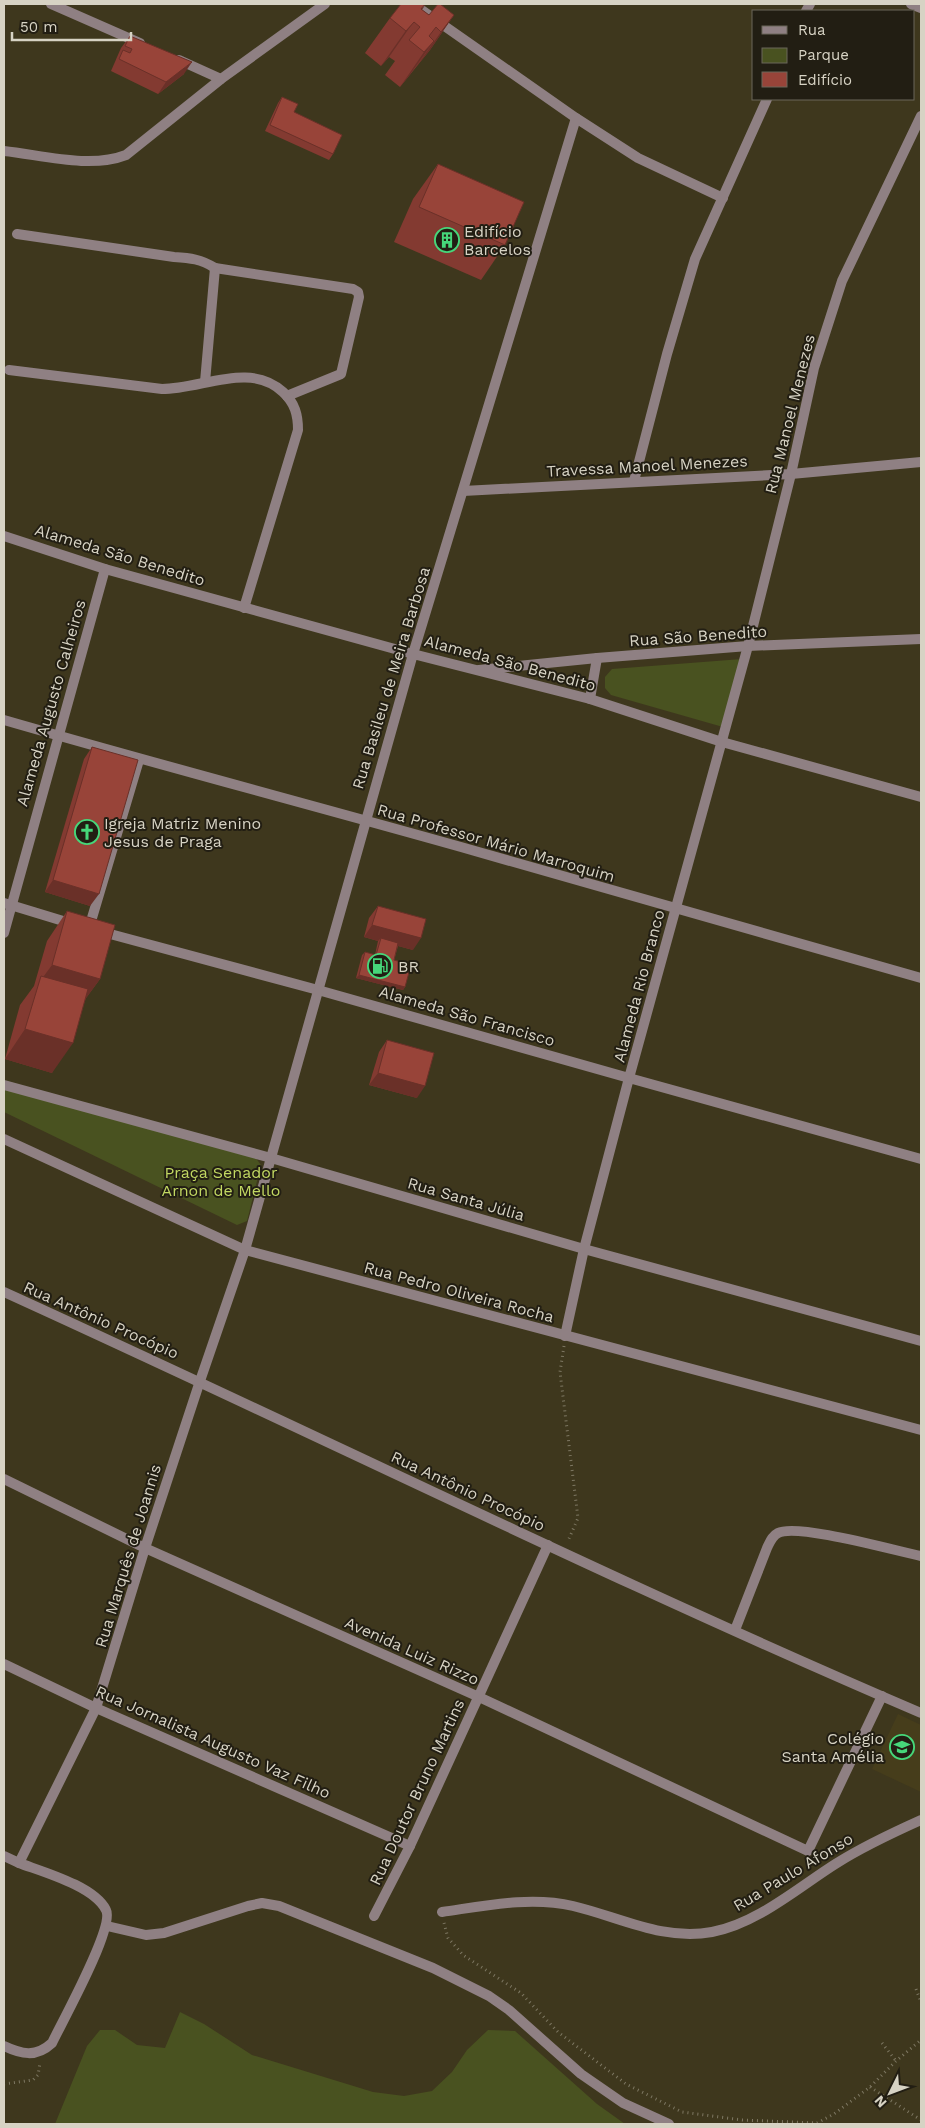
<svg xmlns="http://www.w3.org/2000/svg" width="925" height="2128" font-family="'Work Sans',sans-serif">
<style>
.built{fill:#463d1b}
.green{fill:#495220}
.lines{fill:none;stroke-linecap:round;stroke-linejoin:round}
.path{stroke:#7e7863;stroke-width:3;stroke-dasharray:1 4;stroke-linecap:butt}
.service{stroke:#8f8083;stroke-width:10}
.minor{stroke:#8f8083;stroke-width:10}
.tertiary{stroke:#8f8083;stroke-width:10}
.wall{fill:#833a31}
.shaded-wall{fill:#6a3028}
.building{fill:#984439;stroke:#6a3028}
.labels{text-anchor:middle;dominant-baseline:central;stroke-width:4;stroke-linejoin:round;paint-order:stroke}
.poi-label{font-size:16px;fill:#d7d3c4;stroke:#221e13;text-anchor:start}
.street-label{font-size:16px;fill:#d7d3c4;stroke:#221e13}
.park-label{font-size:16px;fill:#c2d862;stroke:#221e13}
</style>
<rect width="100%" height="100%" fill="#3e371d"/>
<path class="built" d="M898,1714L921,1725V1792L872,1769Z"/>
<g class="green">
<path d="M742,659L730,729L611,695L605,688V677L612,669Z"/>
<path d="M4,1080L255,1157L261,1165L247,1221L237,1225L4,1112Z"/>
<path d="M180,2012L204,2024L252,2055L373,2092L404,2096L432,2091L452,2072L467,2050L488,2030L515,2031L597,2104L625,2124H55L87,2046L100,2030H115L137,2045L165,2048Z"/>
</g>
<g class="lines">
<g class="path">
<path d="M564,1346L560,1372L578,1518L568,1541"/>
<path d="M444,1923L448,1938L463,1955L521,1993L558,2032L626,2084L682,2112L742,2120L817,2123L834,2114L870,2087L896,2061L921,2040"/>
<path d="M916,1989L921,2002"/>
<path d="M882,2043L896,2061"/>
<path d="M4,2084L33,2080L38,2075L40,2063"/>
<path d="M870,2087L921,2120"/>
</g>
<path class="service" d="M107,1926L146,1935L164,1933L248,1906L262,1903L279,1906L433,1968L489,1996L509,2010L581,2074L623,2103L669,2124"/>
<g class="minor">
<path d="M51,4L140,43"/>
<path d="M413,4L576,118L638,158L723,198"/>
<path d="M911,4L921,8"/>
<path d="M806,11L810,4"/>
<path d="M179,60L221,79"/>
<path d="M4,151C42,155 90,169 126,155L221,79L325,4"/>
<path d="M17,234L174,257C190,258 201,259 215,268L353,289L358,292L359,297L341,374L287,396"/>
<path d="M9,370L162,389C202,389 250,361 283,392C295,403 298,415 298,430L244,608"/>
<path d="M205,382L215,268"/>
<path d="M634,481L667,354L695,259L767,99"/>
<path d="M463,491L791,474L921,462"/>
<path d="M4,536L105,569L413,654L576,118"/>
<path d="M479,670L597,658L748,646L921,639"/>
<path d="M590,699L597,658"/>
<path d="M4,720C156,764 308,804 461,847C614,891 767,935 921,978"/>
<path d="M722,742L921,797"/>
<path d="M4,903L73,924"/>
<path d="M89,928L139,760"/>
<path d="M99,931L318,990"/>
<path d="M4,933L105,569"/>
<path d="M4,1085L271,1158L584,1249L921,1341"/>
<path d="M4,1139L245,1250L921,1430"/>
<path d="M4,1292C310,1431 612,1581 921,1713"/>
<path d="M565,1336L584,1249L629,1078L921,1159"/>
<path d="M4,1479L145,1548L479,1697L808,1851L882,1696"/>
<path d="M735,1630L767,1548C770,1542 772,1536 778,1533C797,1523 896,1551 921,1556"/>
<path d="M4,1664L96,1708L410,1846"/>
<path d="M442,1912C484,1906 530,1896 573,1906C620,1917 662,1941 712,1932C757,1924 800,1886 837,1863C864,1846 892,1833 921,1820"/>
<path d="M374,1916L410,1846L548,1545"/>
<path d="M4,2046C21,2054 36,2058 52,2043C62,2022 115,1927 106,1910C94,1886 43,1872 19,1863"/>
</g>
<g class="tertiary">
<path d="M318,990L629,1078L748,646L791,474L814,368L842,281L921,116"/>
<path d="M4,1856L19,1863L96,1708L145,1548L200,1381L245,1250L413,654L590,699L722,742"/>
</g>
</g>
<g class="wall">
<path d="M422,10L429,15H454L430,50L400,87L385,75L395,61L389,57L381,66L365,53L390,18Z"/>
<path d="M130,36L184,74L158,94L111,71L121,48Z"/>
<path d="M282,97L294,112L333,154L329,160L265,131L278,103Z"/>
<path d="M438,164L505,245L481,280L394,242L413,199Z"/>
<path d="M92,747L90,906L45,892L84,759Z"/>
<path d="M378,906L413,950L398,946L394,960L405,987L403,990L356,978L362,955L365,952L375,955L378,941L364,937L369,918Z"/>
<path d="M67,911L100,979L86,998L52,1073L5,1059L20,1005L34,986L47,941Z"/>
<path d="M387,1040L417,1098L369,1085L379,1052Z"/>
</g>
<g class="shaded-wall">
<path d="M426,4L389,57L381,66L421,9Z"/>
<path d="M454,15L430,50L416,67L441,32Z"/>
<path d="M434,41L409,76L400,87L424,52Z"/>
<path d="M192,62L184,74L158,94L166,82Z"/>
<path d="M53,880L99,894L90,906L45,892Z"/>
<path d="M372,925L421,938L413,950L380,941L381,938L378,941L364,937Z"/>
<path d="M52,965L100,979L79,1008L38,984Z"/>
<path d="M359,975L405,987L403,990L356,978Z"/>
<path d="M25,1029L73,1043L52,1073L5,1059Z"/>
<path d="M378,1073L425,1086L417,1098L369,1085Z"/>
</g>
<g class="building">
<path d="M401,4H425L421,9L429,15L438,4H440L454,15L441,32L436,27L429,36L434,41L424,52L409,40L420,27L414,22L406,31L390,18Z"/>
<path d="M130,36L192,62L166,82L119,59L123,50L130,53L132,49L125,46Z"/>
<path d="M282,97L298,104L294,112L342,135L333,154L270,125Z"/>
<path d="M438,164L524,202L505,245L419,207Z"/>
<path d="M92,747L138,760L99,894L53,880Z"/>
<path d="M378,906L426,919L421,938L372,925Z"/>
<path d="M67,911L115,925L100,979L52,965Z"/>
<path d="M381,938L398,943L394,960L411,965L405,987L359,975L365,952L376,955Z"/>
<path d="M41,976L88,989L73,1043L25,1029Z"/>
<path d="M387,1040L434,1053L425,1086L378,1073Z"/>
</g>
<defs>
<symbol id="building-ring" viewBox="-11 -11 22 22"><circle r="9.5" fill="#221e13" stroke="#46d77a" stroke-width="1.5"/><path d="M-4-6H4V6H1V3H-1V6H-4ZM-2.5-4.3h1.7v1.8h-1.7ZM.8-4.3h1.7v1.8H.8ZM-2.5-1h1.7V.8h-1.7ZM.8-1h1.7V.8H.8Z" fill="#46d77a"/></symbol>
<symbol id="church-ring" viewBox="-11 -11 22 22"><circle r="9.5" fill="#221e13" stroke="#46d77a" stroke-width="1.5"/><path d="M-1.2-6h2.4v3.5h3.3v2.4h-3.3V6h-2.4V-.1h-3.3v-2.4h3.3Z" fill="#46d77a"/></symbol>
<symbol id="fuel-ring" viewBox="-11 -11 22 22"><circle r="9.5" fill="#221e13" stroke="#46d77a" stroke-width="1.5"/><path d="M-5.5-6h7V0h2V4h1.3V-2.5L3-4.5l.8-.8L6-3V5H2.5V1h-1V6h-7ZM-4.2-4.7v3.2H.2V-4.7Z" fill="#46d77a"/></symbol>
<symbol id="school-ring" viewBox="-11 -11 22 22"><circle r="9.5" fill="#221e13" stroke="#46d77a" stroke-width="1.5"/><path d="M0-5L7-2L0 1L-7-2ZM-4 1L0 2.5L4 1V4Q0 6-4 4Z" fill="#46d77a"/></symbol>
</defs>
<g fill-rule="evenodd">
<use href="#building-ring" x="433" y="226" width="28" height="28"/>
<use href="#church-ring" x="73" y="818" width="28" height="28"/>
<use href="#fuel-ring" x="366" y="952" width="28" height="28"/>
<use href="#school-ring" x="888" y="1733" width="28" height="28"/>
</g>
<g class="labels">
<g class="poi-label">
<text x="464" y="231">Edifício<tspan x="464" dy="18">Barcelos</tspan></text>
<text x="104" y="823">Igreja Matriz Menino<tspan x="104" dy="18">Jesus de Praga</tspan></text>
<text x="398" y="966">BR</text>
<text x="884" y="1738" text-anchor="end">Colégio<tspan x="884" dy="18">Santa Amélia</tspan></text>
</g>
<g class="street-label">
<text transform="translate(790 414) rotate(-76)">Rua Manoel Menezes</text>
<text transform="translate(647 466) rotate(-3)">Travessa Manoel Menezes</text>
<text transform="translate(120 555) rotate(17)">Alameda São Benedito</text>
<text transform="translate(698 636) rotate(-4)">Rua São Benedito</text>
<text transform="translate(510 663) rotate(15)">Alameda São Benedito</text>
<text transform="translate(391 678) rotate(-73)">Rua Basileu de Meira Barbosa</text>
<text transform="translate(51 703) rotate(-74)">Alameda Augusto Calheiros</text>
<text transform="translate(496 843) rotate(16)">Rua Professor Mário Marroquim</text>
<text transform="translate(639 986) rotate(-75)">Alameda Rio Branco</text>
<text transform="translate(467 1016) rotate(16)">Alameda São Francisco</text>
<text transform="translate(466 1199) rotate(16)">Rua Santa Júlia</text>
<text transform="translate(459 1292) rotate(15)">Rua Pedro Oliveira Rocha</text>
<text transform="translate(101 1320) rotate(24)">Rua Antônio Procópio</text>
<text transform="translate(468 1491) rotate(25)">Rua Antônio Procópio</text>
<text transform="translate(128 1556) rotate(-73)">Rua Marquês de Joannis</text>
<text transform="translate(412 1651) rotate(24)">Avenida Luiz Rizzo</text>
<text transform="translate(213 1742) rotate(24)">Rua Jornalista Augusto Vaz Filho</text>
<text transform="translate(417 1792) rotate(-65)">Rua Doutor Bruno Martins</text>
<text transform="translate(793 1872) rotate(-31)">Rua Paulo Afonso</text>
</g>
<g class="park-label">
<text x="221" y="1172">Praça Senador<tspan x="221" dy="18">Arnon de Mello</tspan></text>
</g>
</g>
<rect width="925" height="2128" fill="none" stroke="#d7d3c4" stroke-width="10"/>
<rect x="752" y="10" width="162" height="90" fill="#221e13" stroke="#6a665a"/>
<rect x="762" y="26" width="25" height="8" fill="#8f8083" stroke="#6a665a"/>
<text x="798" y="35" font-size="15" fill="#d7d3c4">Rua</text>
<rect x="762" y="48" width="25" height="15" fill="#495220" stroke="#6a665a"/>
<text x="798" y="60" font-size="15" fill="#d7d3c4">Parque</text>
<rect x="762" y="72" width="25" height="15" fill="#984439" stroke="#6a665a"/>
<text x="798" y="85" font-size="15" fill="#d7d3c4">Edifício</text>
<g transform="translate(890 2093) rotate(228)" stroke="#221e13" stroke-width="4" paint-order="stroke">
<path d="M0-4L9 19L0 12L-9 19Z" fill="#d7d3c4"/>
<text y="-8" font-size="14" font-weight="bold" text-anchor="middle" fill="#d7d3c4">N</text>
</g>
<path d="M12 32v8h119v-8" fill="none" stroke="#d7d3c4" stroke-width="2.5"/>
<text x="20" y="32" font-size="15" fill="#d7d3c4" stroke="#221e13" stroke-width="4" paint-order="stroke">50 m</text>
</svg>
